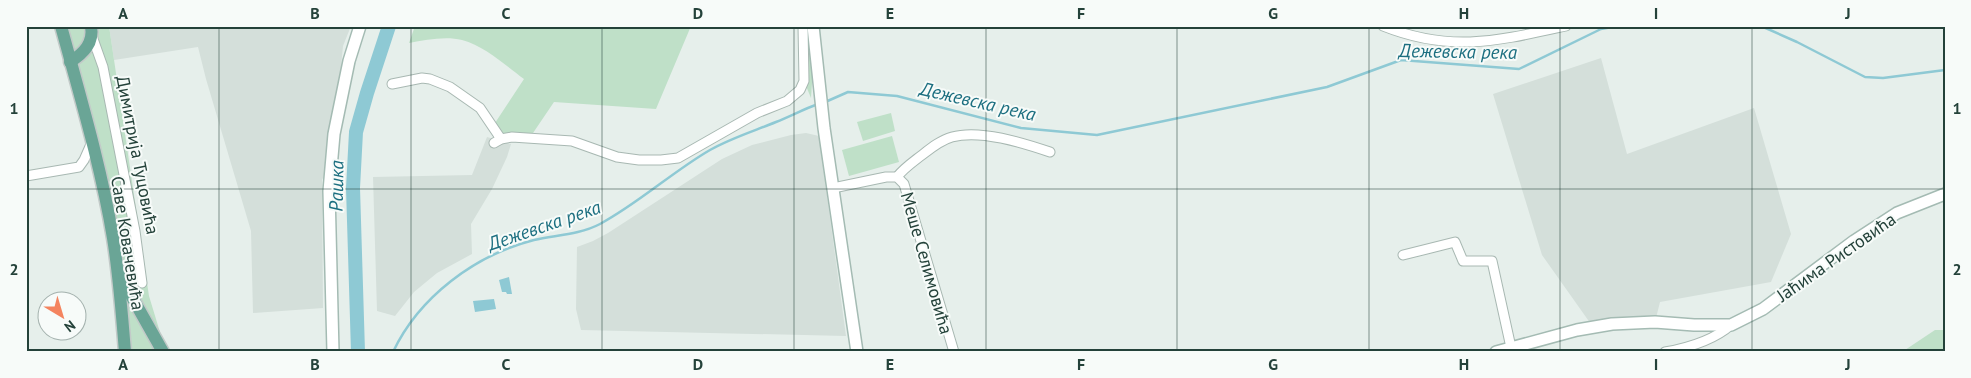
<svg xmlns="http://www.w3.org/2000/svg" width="1971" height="378" font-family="'PT Sans',sans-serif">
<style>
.built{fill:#d4dfda}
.green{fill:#bfe0c8}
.water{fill:#8ec9d4}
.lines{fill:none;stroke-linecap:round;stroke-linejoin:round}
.stream{stroke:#8ec9d4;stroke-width:2.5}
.river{stroke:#8ec9d4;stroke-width:14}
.street-casing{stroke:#a8b8b2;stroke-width:11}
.secondary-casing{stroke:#a4bbb3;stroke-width:14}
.primary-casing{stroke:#c2cac8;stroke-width:15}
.street{stroke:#fff;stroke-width:9}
.secondary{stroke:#fff;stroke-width:11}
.primary{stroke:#6aa596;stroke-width:12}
.grid{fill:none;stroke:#24423a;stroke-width:1;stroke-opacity:0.55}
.labels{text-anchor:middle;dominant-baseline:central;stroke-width:4;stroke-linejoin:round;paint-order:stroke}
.street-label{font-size:18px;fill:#24423a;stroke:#f7fbf9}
.water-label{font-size:19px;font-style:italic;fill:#1c6f80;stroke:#f7fbf9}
.neatline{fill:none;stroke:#24423a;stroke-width:2}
.grid-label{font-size:16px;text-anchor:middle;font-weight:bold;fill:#24423a}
</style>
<rect width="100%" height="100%" fill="#e6efeb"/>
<g class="built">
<path d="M109,26H351L343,46L329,191L322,178L323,308L253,313L251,231L206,79L198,47L114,60Z"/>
<path d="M1601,58L1627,154L1754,108L1791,234L1771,282L1660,302L1655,322L1593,327L1542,255L1493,94Z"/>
<path d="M806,133L819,136L846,336L581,330L576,309L577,247L593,241L608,233L722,159L752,145L791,135Z"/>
<path d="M487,137L511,144L507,157L492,189L471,224L472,254L437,273L414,292L395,316L377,311L373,177L472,175Z"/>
</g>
<g class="green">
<path d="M56,26H109L149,296L166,352H120L117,290L104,211Z"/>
<path d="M415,26H691L656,109L554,102L533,133H500L495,123L524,79C506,66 485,46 462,40C445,36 426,40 409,43Z"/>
<path d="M803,26H816L811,98L804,81Z"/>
<path d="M891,113L895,131L863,141L857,122Z"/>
<path d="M892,136L899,162L849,176L842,150Z"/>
<path d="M1935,330H1945V352H1902Z"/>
</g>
<g class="water">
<path d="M509,277L512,294H507L506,292H502L499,280Z"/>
<path d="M494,299L496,309L475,312L473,301Z"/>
</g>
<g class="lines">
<g class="stream">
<path d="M1761,26L1797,42L1865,77L1883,78L1945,70"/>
<path d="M823,103L848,92L897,96L1021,128L1097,135L1327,87L1401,60L1519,69L1601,29L1618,26"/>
<path d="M393,352C419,297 475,255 534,240C556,235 579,235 600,224C639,203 672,172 710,150C731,138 754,131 776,122C791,116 804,109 818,104"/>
</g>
<path class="river" d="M358,352L353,188L356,132L367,93L389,26"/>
<defs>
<g id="street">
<path d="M1383,26C1451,53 1497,41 1566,26"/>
<path d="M92,36L103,67L135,231L142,283"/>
<path d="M392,84L422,78L430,79L450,87L480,108L501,139"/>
<path d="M494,143L501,139L512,137L572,141L617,157L639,160H661L678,158L757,113L787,101L800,90L804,81L803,26"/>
<path d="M26,176L79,167L84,160L92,142"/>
<path d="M897,177C904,168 913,162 922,155C931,148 941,140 952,137C980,129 1023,143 1050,152"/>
<path d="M833,188L886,177H897L904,184L954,352"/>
<path d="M1403,255L1455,242L1463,261H1492L1512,352"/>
<path d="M1665,352C1687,348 1714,340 1731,325"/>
</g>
<g id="secondary">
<path d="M813,26L824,128L857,352"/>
<path d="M333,352L329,191L334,134L349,61L360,26"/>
<path d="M1496,352L1577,330L1612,324L1655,322L1694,325H1731L1763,309L1854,241L1897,213L1945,194"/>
</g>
<g id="primary">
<path d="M61,26C80,96 101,166 113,238C119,275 122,314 125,352"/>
<path d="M70,62C84,53 94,43 91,26"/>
<path d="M124,276L132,297L163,352"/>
</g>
</defs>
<use href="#street" class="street-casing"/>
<use href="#secondary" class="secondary-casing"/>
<use href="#primary" class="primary-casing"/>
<use href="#street" class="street"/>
<use href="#secondary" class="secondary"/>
<use href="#primary" class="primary"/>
</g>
<path class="grid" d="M219,26V352M411,26V352M602,26V352M794,26V352M986,26V352M1177,26V352M1369,26V352M1560,26V352M1752,26V352M26,189H1945"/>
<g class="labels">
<g class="street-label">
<text transform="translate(138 155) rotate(79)">Димитрија Туцовића</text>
<text transform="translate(128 243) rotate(81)">Саве Ковачевића</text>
<text transform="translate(1836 257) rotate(-35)">Јаћима Ристовића</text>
<text transform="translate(927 263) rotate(74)">Меше Селимовића</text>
</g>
<g class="water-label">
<text transform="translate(1458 51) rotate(1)">Дежевска река</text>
<text transform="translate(978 101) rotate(13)">Дежевска река</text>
<text transform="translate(336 186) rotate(-89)">Рашка</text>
<text transform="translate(544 225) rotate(-19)">Дежевска река</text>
</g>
</g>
<rect width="1971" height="378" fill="none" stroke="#f7fbf9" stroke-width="55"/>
<g transform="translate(62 316) rotate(142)"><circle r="24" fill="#f7fbf9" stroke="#a3b1ad"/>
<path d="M0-4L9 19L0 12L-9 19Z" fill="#f4845f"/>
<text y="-8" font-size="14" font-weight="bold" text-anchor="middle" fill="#24423a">N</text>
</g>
<rect x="28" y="28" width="1916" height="322" class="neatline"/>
<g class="grid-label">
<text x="123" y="19">A</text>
<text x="315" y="19">B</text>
<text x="506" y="19">C</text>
<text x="698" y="19">D</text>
<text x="890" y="19">E</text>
<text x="1081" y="19">F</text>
<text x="1273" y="19">G</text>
<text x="1464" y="19">H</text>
<text x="1656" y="19">I</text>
<text x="1848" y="19">J</text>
<text x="14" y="114">1</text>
<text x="1957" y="114">1</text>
<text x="14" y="275">2</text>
<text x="1957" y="275">2</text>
<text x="123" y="370">A</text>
<text x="315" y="370">B</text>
<text x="506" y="370">C</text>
<text x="698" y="370">D</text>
<text x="890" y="370">E</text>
<text x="1081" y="370">F</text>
<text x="1273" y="370">G</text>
<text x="1464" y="370">H</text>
<text x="1656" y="370">I</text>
<text x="1848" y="370">J</text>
</g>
</svg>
